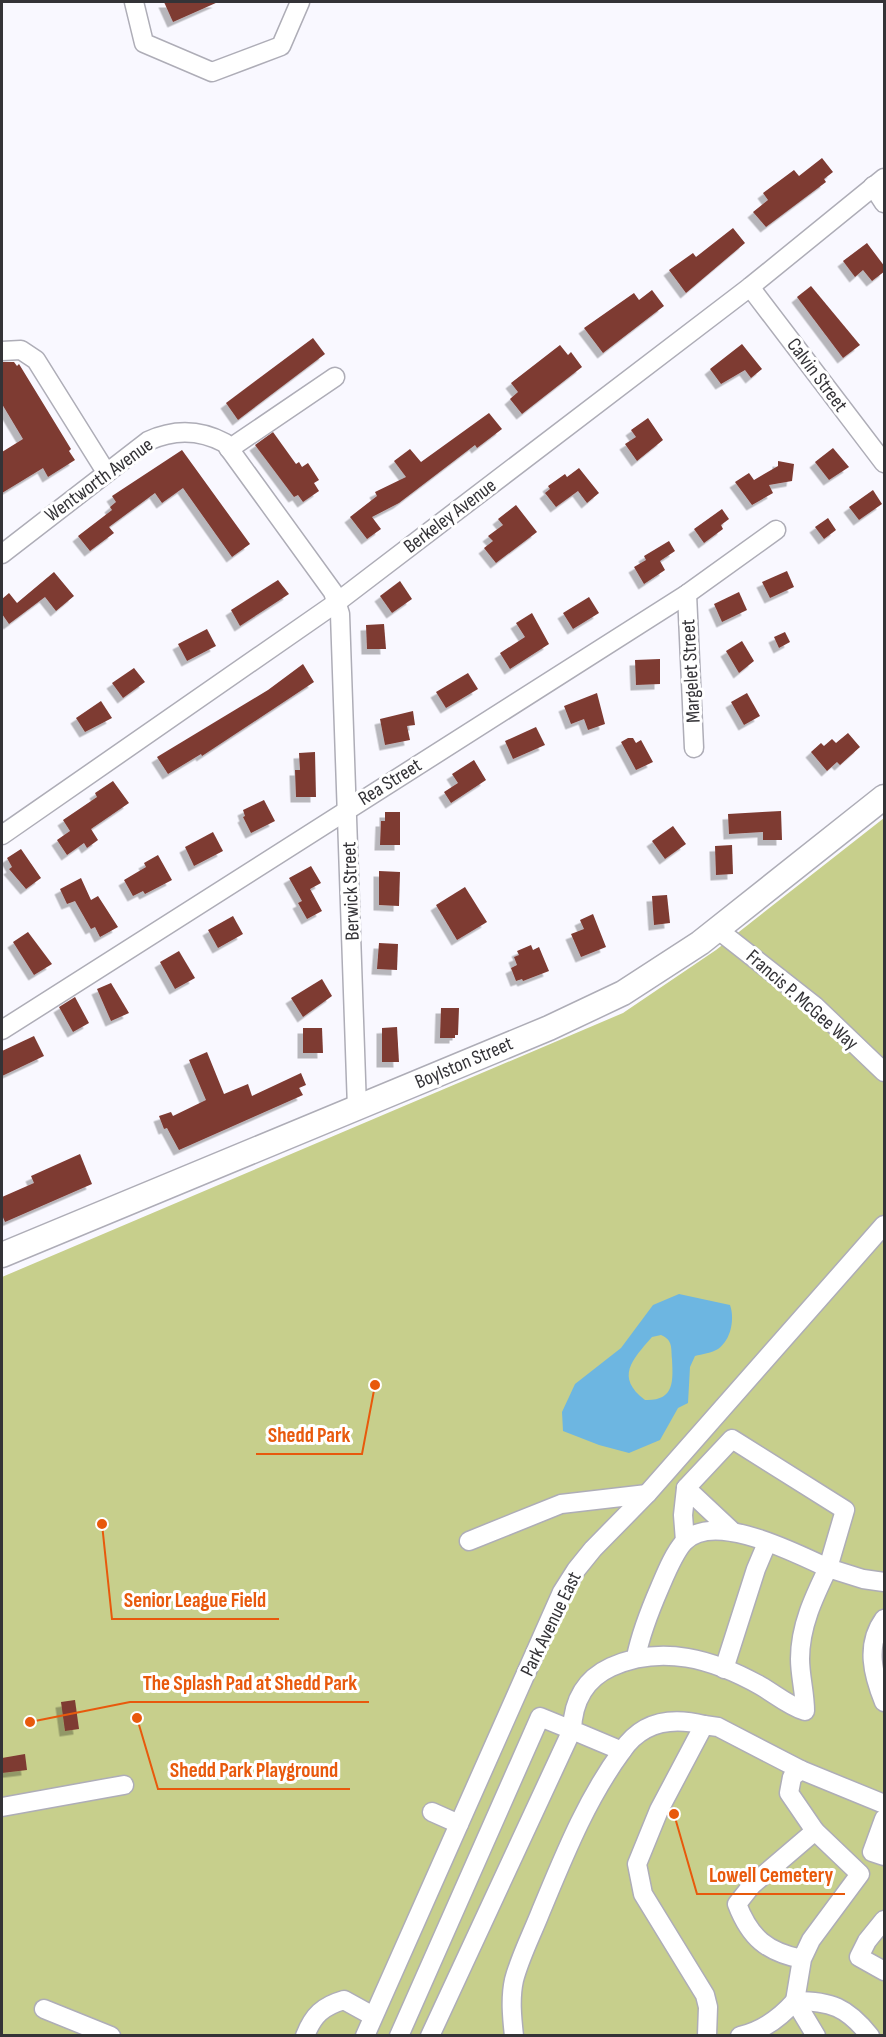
<svg xmlns="http://www.w3.org/2000/svg" width="886" height="2037" font-family="'Sofia Sans Condensed',sans-serif">
<style>
.green{fill:#c7cf8c}
.water{fill:#6db6e1;fill-rule:evenodd}
.building{fill:#7e3a32;filter:url(#shadow)}
.lines{fill:none;stroke-linecap:round;stroke-linejoin:round}
.minor-casing{stroke:#aeadb7;stroke-width:21}
.major-casing{stroke:#aeadb7;stroke-width:27}
.minor{stroke:#fff;stroke-width:18}
.major{stroke:#fff;stroke-width:24}
.labels{text-anchor:middle;dominant-baseline:central;stroke-width:6;stroke-linejoin:round;paint-order:stroke}
.street-label{font-size:20px;fill:#343337;stroke:#fff}
.leader{fill:none;stroke:#e8590c;stroke-width:2}
.callout-dot{fill:#e8590c;stroke:#fff;stroke-width:2}
.callout-label{font-size:21px;text-anchor:middle;font-weight:bold;fill:#e8590c;stroke:#fff;stroke-width:6;stroke-linejoin:round;paint-order:stroke}
</style>
<defs>
<filter id="shadow"><feDropShadow dx="-5.5" dy="5.5" stdDeviation="0" flood-color="#0004"/></filter>
</defs>
<rect width="100%" height="100%" fill="#f9f8ff"/>
<path class="green" d="M884,818V2035H365L542,1636L355,2035H2V1277L623,1013L716,950Z"/>
<path class="water" d="M679,1294L730,1305C735,1319 731,1340 718,1349C712,1353 702,1354 695,1356L690,1367L688,1403L678,1408L660,1440L629,1453L599,1445L563,1431L562,1412L575,1384L621,1348L653,1305ZM661,1335C673,1340 671,1348 672,1359C673,1381 675,1401 645,1400C615,1377 632,1360 652,1337Z"/>
<g class="building">
<path d="M164,2H218L173,22Z"/>
<path d="M822,158L833,172L824,179L826,182L766,227L753,212L768,200L763,193L794,170L799,176Z"/>
<path d="M733,228L745,243L686,293L669,270L693,253L696,257Z"/>
<path d="M867,243L885,267V271L872,281L863,270L855,277L843,261Z"/>
<path d="M811,286L860,345L843,358L797,297Z"/>
<path d="M652,290L664,306L603,353L584,328L634,293L639,300Z"/>
<path d="M313,338L325,354L238,420L226,403Z"/>
<path d="M742,344L762,369L751,378L745,370L721,384L710,369Z"/>
<path d="M560,345L568,355L571,352L582,367L522,414L510,399L518,392L511,383Z"/>
<path d="M2,362H14L17,366L19,364L71,449L69,451L75,460L48,477L43,468L2,493V452L23,439L2,404Z"/>
<path d="M489,413L502,429L477,448L475,445L399,503L372,517L381,529L367,539L350,517L377,496L375,492L406,477L394,461L410,449L421,462Z"/>
<path d="M648,418L663,440L637,461L625,444L636,437L631,430Z"/>
<path d="M273,432L296,464L299,462L302,467L308,463L319,480L314,483L319,491L303,502L298,495L294,497L255,445Z"/>
<path d="M833,448L849,467L829,480L815,462Z"/>
<path d="M182,450L250,544L232,557L183,488L162,503L155,493L109,527L114,533L90,551L78,536L112,510L110,507L116,502L112,496Z"/>
<path d="M778,461L794,464L792,481L769,485L773,493L752,505L735,482L749,473L754,480L778,466Z"/>
<path d="M579,468L599,493L587,503L578,491L556,507L545,493L550,489L548,486L565,474L567,477Z"/>
<path d="M873,490L882,504L859,520L849,507Z"/>
<path d="M516,505L537,532L496,563L484,548L493,541L488,536L503,525L498,519Z"/>
<path d="M722,509L729,519L721,525L723,529L704,543L694,529Z"/>
<path d="M828,518L836,530L824,539L815,527Z"/>
<path d="M669,541L675,551L660,561L665,570L644,584L634,567L646,560L644,556Z"/>
<path d="M787,571L794,587L770,598L762,582Z"/>
<path d="M54,572L74,596L56,611L45,597L9,624L2,614V599L9,593L17,603Z"/>
<path d="M278,580L289,594L240,626L231,610Z"/>
<path d="M400,581L412,599L392,613L380,596Z"/>
<path d="M739,592L747,610L722,622L714,604Z"/>
<path d="M589,597L599,613L573,629L563,613Z"/>
<path d="M532,613L549,644L510,669L500,653L525,637L516,623Z"/>
<path d="M384,624L386,649H367L366,625Z"/>
<path d="M207,629L216,646L187,661L178,644Z"/>
<path d="M785,632L790,642L779,648L774,637Z"/>
<path d="M742,641L754,661L739,673L726,651Z"/>
<path d="M660,659V684L636,685L635,660Z"/>
<path d="M303,664L314,682L202,756L201,754L168,774L157,757L268,690Z"/>
<path d="M134,668L145,682L123,698L112,683Z"/>
<path d="M468,673L478,689L446,708L436,692Z"/>
<path d="M597,693L605,724L588,730L584,719L571,724L564,706Z"/>
<path d="M747,693L760,716L744,725L731,702Z"/>
<path d="M101,701L112,718L85,732L76,718Z"/>
<path d="M413,711L415,725L407,726L410,740L385,745L380,719Z"/>
<path d="M536,727L545,745L513,759L505,741Z"/>
<path d="M848,733L860,747L840,765L837,762L827,771L811,752L821,743L824,746L832,739L836,743Z"/>
<path d="M628,738H633L636,743L641,740L653,762L636,770L621,742Z"/>
<path d="M315,752L316,797H296L295,770H300L299,753Z"/>
<path d="M474,760L486,780L451,803L444,792L458,783L452,774Z"/>
<path d="M113,781L129,803L91,829L98,840L87,848L84,843L67,855L57,840L70,831L63,820L97,797L95,793Z"/>
<path d="M264,800L275,821L251,833L243,817L245,816L243,810Z"/>
<path d="M781,811L782,840H763V832L729,834L728,814Z"/>
<path d="M385,812H400V845H380L381,821H385Z"/>
<path d="M673,826L686,844L665,859L652,841Z"/>
<path d="M213,832L223,851L194,866L185,847Z"/>
<path d="M732,845L733,874L716,875L715,846Z"/>
<path d="M21,849L41,878L26,889L9,869L12,867L7,858Z"/>
<path d="M158,855L172,880L145,894L143,891L133,896L124,880L146,867L144,863Z"/>
<path d="M311,866L321,883L310,889L322,911L307,919L298,903L302,901L289,878Z"/>
<path d="M379,871L400,872L399,906L379,905Z"/>
<path d="M81,878L91,900L98,896L118,927L100,937L95,927L91,929L75,901L67,904L60,889Z"/>
<path d="M465,887L487,922L457,940L436,905Z"/>
<path d="M667,895L670,923L654,925L652,896Z"/>
<path d="M593,914L606,947L581,957L571,934L584,929L580,920Z"/>
<path d="M233,916L243,934L218,948L208,930Z"/>
<path d="M28,932L52,964L34,975L13,942Z"/>
<path d="M379,943L398,944L397,970L377,969Z"/>
<path d="M531,945L533,950L539,947L549,971L523,981L522,979L516,981L511,968L517,965L514,957L519,955L517,951Z"/>
<path d="M179,951L195,978L175,989L160,962Z"/>
<path d="M322,979L332,996L303,1017L291,998Z"/>
<path d="M111,983L129,1013L111,1021L97,989Z"/>
<path d="M75,997L89,1023L73,1032L59,1007Z"/>
<path d="M441,1008H459L458,1035H455V1038H440Z"/>
<path d="M397,1027L399,1062H382V1028Z"/>
<path d="M303,1028H322L323,1053H303Z"/>
<path d="M34,1036L44,1056L2,1076V1051Z"/>
<path d="M207,1052L224,1094L248,1084L252,1096L301,1073L306,1085L299,1088L303,1095L179,1150L167,1128L164,1129L159,1116L171,1112L173,1116L206,1100L189,1060Z"/>
<path d="M80,1154L92,1184L5,1222L2,1215V1197L34,1183L31,1176Z"/>
<path d="M75,1700L79,1729L65,1731L61,1702Z"/>
<path d="M25,1754L27,1770L2,1773V1758Z"/>
</g>
<g class="lines">
<defs>
<g id="minor">
<path d="M134,2L144,43L212,72L281,46L300,2"/>
<path d="M873,186L884,203"/>
<path d="M750,287L884,463"/>
<path d="M2,351L21,350L36,360L106,472"/>
<path d="M229,449L335,377"/>
<path d="M2,554L148,441C174,429 199,429 225,443L333,592L340,614L357,1108"/>
<path d="M687,594L694,748"/>
<path d="M2,835L336,603L750,287L884,178"/>
<path d="M717,929L815,1006L884,1072"/>
<path d="M2,1030L687,594L776,530"/>
<path d="M686,1488L732,1439L845,1510L828,1568L863,1579L884,1582"/>
<path d="M469,1541L561,1504L647,1494"/>
<path d="M685,1541L683,1515L686,1488L733,1532"/>
<path d="M884,1619C865,1645 873,1675 884,1702"/>
<path d="M636,1657C641,1632 650,1610 660,1587C666,1573 674,1553 684,1542C714,1510 797,1554 828,1568C814,1597 800,1626 800,1659C800,1676 805,1693 805,1711C789,1706 775,1694 761,1686C713,1659 662,1644 611,1667C585,1679 573,1701 572,1730L622,1751C642,1721 672,1717 704,1725"/>
<path d="M724,1669L756,1569L767,1543"/>
<path d="M801,1770L884,1804"/>
<path d="M2,1807L124,1785"/>
<path d="M432,1812L459,1824"/>
<path d="M884,1819L872,1852L884,1856"/>
<path d="M884,1920L867,1941L859,1957L884,1971"/>
<path d="M802,1959C767,1952 750,1938 737,1904L752,1885L815,1831L860,1874L811,1940L802,1959L795,2001L816,2036"/>
<path d="M44,2009L111,2036"/>
<path d="M305,2036C313,2015 323,2006 344,2000L373,2016"/>
<path d="M365,2036L562,1592L576,1570L593,1549L647,1494L884,1225"/>
<path d="M399,2036L540,1717L572,1730L430,2036"/>
<path d="M514,2036C512,2018 510,1998 514,1980C520,1957 532,1934 541,1911C564,1856 586,1800 622,1751"/>
<path d="M707,2036L708,2007L705,1995L643,1894L637,1864L659,1810L704,1725L718,1727L801,1770L792,1777L789,1793L815,1831"/>
<path d="M740,2036C762,2031 780,2018 795,2001C831,2001 847,2007 870,2036"/>
</g>
<path id="major" d="M2,1255L549,1028L623,993L700,943L884,797"/>
</defs>
<use href="#minor" class="minor-casing"/>
<use href="#major" class="major-casing"/>
<use href="#minor" class="minor"/>
<use href="#major" class="major"/>
</g>
<g class="labels">
<g class="street-label">
<text transform="translate(817 375) rotate(53)">Calvin Street</text>
<text transform="translate(99 480) rotate(-36)">Wentworth Avenue</text>
<text transform="translate(450 516) rotate(-37)">Berkeley Avenue</text>
<text transform="translate(691 671) rotate(-93)">Margelet Street</text>
<text transform="translate(390 782) rotate(-32)">Rea Street</text>
<text transform="translate(351 891) rotate(-92)">Berwick Street</text>
<text transform="translate(802 1000) rotate(41)">Francis P. McGee Way</text>
<text transform="translate(464 1063) rotate(-23)">Boylston Street</text>
<text transform="translate(551 1624) rotate(-64)">Park Avenue East</text>
</g>
</g>
<path class="leader" d="M375 1385L362 1454H256M102 1524L112 1619H279M30 1722L130 1702H369M137 1718L158 1789H350M674 1814L697 1894H845"/>
<g class="callout-dot">
<circle cx="375" cy="1385" r="6"/>
<circle cx="102" cy="1524" r="6"/>
<circle cx="30" cy="1722" r="6"/>
<circle cx="137" cy="1718" r="6"/>
<circle cx="674" cy="1814" r="6"/>
</g>
<g class="callout-label">
<text x="309" y="1442">Shedd Park</text>
<text x="195" y="1607">Senior League Field</text>
<text x="250" y="1690">The Splash Pad at Shedd Park</text>
<text x="254" y="1777">Shedd Park Playground</text>
<text x="771" y="1882">Lowell Cemetery</text>
</g>
<rect width="886" height="2037" fill="none" stroke="#343337" stroke-width="6"/>
</svg>
